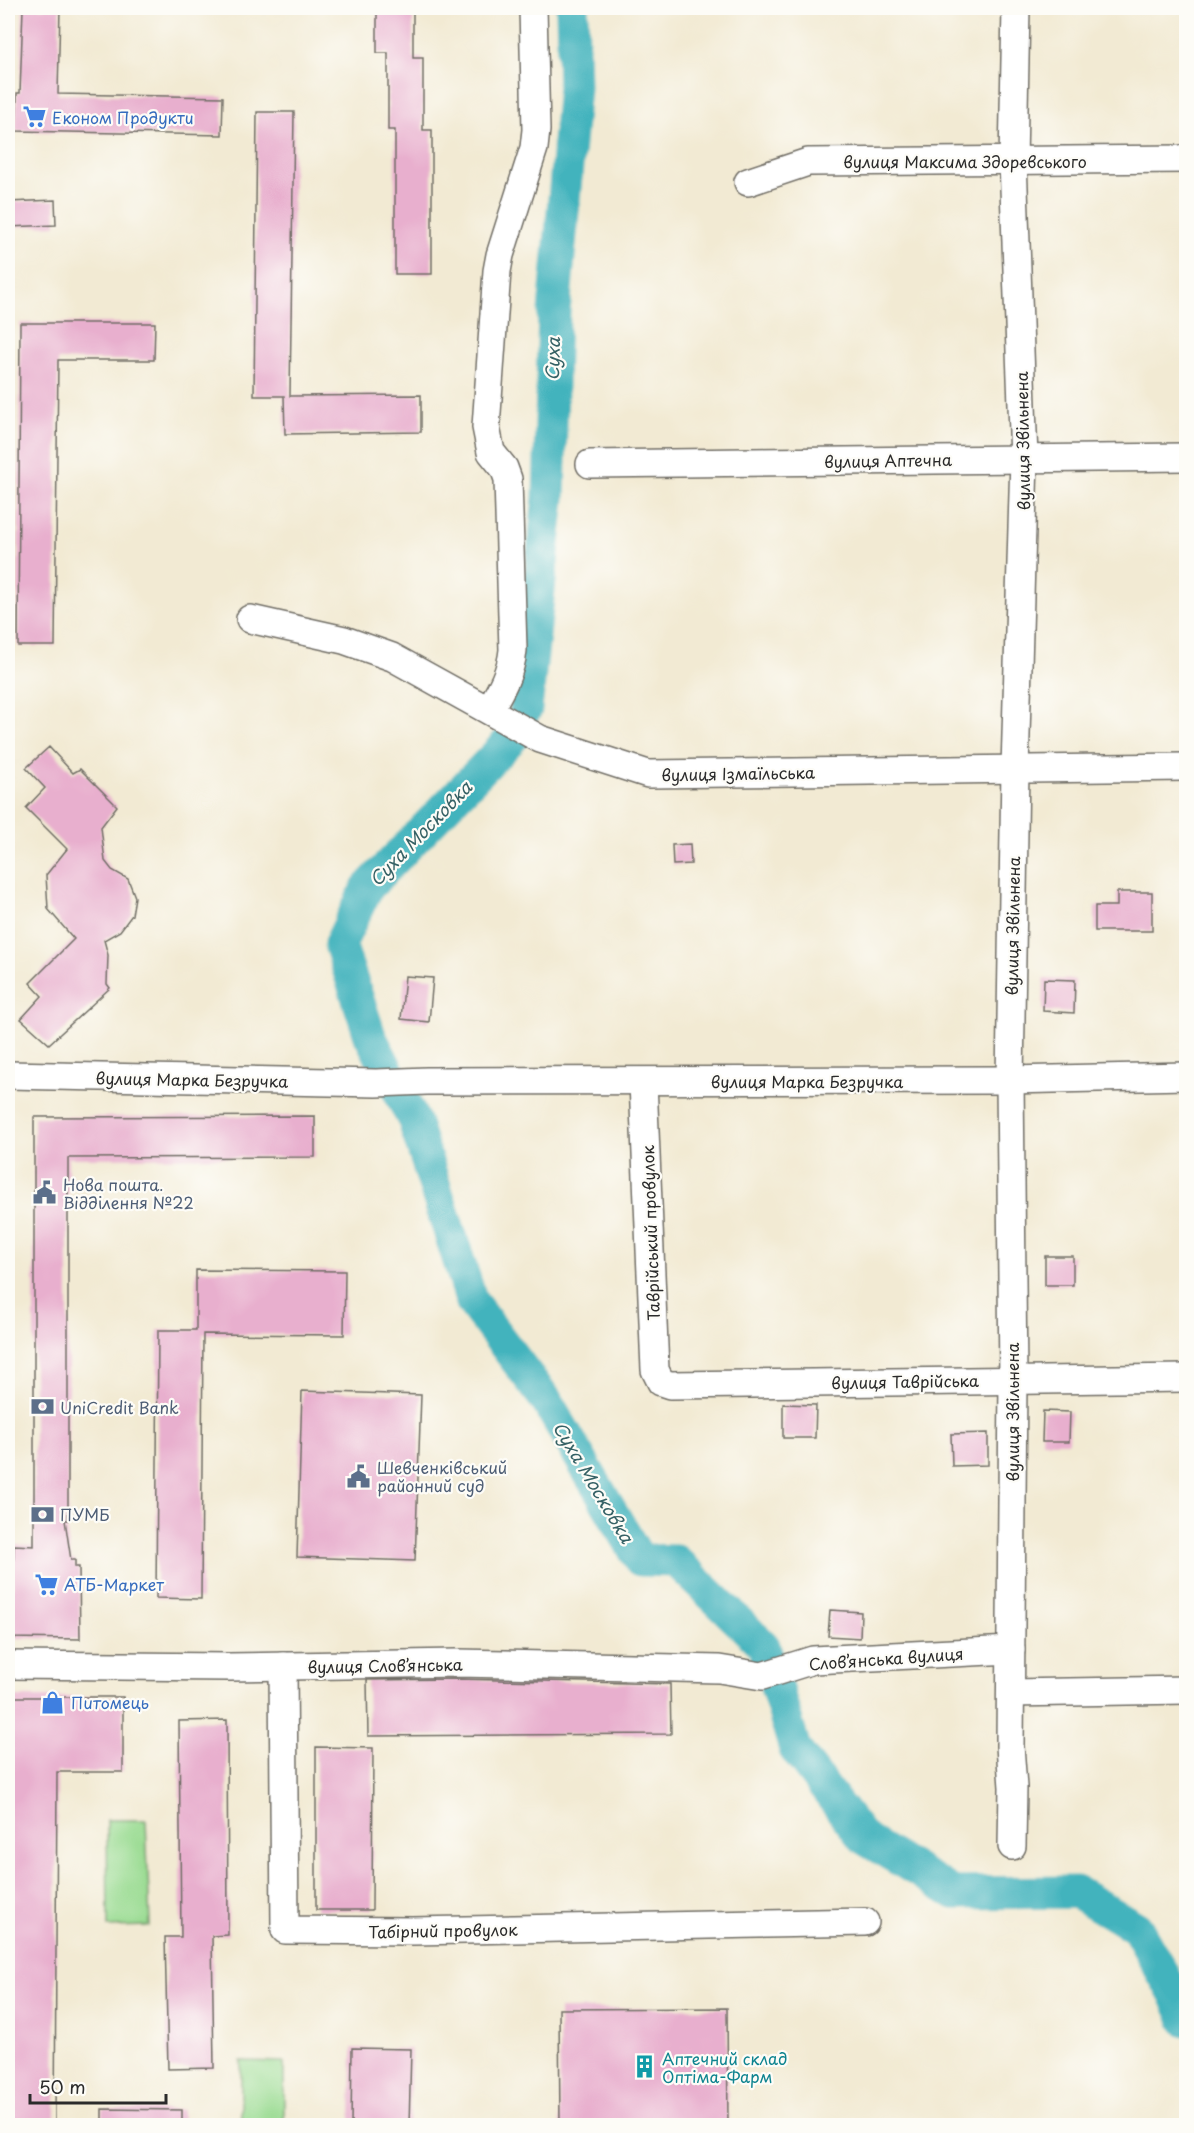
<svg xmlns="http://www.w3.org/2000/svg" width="1194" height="2133" font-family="'Playpen Sans',sans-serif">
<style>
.green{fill:#9adb92;stroke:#62835e;stroke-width:1.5}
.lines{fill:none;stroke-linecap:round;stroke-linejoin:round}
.river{stroke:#43b3bd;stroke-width:33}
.building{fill:#e8afce}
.minor-casing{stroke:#716e66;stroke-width:30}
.minor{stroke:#fff;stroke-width:27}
.labels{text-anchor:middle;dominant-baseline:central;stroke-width:4.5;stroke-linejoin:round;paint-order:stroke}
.shop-label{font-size:16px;fill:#366cbe;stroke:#fdfcf7;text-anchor:start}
.street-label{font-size:16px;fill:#2b2b2b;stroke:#fdfcf7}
.service-label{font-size:16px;fill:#4e5e75;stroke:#fdfcf7;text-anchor:start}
.culture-label{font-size:16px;fill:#0d838f;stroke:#fdfcf7;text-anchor:start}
.water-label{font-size:18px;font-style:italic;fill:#356165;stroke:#fdfcf7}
</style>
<rect width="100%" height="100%" fill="#fdfcf7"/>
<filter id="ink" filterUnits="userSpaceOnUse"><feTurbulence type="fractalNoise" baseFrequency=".0167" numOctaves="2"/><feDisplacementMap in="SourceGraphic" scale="12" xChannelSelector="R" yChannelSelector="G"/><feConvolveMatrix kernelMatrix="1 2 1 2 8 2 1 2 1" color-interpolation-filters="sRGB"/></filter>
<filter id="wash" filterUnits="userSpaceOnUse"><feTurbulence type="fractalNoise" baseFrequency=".008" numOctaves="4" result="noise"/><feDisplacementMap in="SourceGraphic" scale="24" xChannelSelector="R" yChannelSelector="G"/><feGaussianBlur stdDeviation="1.35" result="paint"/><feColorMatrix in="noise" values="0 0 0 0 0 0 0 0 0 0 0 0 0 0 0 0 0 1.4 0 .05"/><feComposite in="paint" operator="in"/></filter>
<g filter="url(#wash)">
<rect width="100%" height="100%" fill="#f2ead3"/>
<g class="green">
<path d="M107,1820H146L150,1926L108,1927Z"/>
<path d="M241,2061L284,2062V2125H241Z"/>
</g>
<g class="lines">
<g class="river">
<path d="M526,709L549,498L554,312L574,87L572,8"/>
<path d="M513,737L367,888L340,944L370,1036L414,1121L472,1302L546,1400L640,1560L676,1561L764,1646L795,1749L863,1838L954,1893L1076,1892L1137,1928L1177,1999L1186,2020"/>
</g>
</g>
<g id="blocks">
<g class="building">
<path d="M23,8H60L58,94L223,97L222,135L16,131L17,93H20Z"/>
<path d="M377,8H413V58H423V130H432V274H395V130H388V53H377Z"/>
<path d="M257,112H294L290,396L421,395V432L285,434L284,396H254Z"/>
<path d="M55,200L56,225L8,227V202Z"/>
<path d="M20,323H155L154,360H58L55,646H18Z"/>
<path d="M49,747L73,773L80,769L117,806L101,827L105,861L112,870L128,879L135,897L132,915L120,931L104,940L108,955L107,984L110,988L49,1044L21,1019L42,996L30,983L74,939L48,909L46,875L67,849L26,808L45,788L26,768Z"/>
<path d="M690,844L691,864L673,865L672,845Z"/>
<path d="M1117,892H1152V931H1095V906H1117Z"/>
<path d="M405,976L433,978L429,1022L401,1019Z"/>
<path d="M1044,979L1075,980L1074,1013L1043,1011Z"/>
<path d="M315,1116V1157L68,1158V1520H65L71,1560H75V1567H79L80,1639L8,1638V1602H12L14,1545L34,1546V1117Z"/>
<rect x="1045" y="1256" width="28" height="29"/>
<path d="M196,1270L345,1271L344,1335L203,1334L201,1599L156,1598L158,1330H196Z"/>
<path d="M302,1391L421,1395L415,1561L297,1557Z"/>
<path d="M783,1404L816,1405L815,1438H783Z"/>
<path d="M1043,1411L1070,1412L1069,1442H1042Z"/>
<path d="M988,1433V1465L952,1466L951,1434Z"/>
<path d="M830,1610L861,1612L860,1638L828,1636Z"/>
<path d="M458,1679L670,1684L671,1734L368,1736L367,1680Z"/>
<path d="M8,1697H123V1772H57L55,2126H8Z"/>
<path d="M227,1720L228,1935L212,1936L214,2068L168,2069L165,1937H181L179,1721Z"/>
<path d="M316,1747L373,1748L372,1910H316Z"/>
<path d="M727,2008L728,2126H560L559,2009Z"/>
<path d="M352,2048L411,2049L409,2126H351Z"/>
<path d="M102,2109L182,2110V2126H102Z"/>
</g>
</g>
</g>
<g filter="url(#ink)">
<use href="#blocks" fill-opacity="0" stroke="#716e66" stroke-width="1.5"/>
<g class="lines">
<defs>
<g id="minor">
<path d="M748,182L808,162L1186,159"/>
<path d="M590,464L1186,457"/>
<path d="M250,619L344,640L392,657L540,739L648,774L1186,767"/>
<path d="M489,710C500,691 511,673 513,650L508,479L504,468L491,452L486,427L497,271L500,255L534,148L536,130L533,8"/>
<path d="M8,1075L376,1083L427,1081L1010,1080L1186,1076"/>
<path d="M643,1082L655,1370L661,1382L670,1385L1186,1378"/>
<path d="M8,1665L229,1667L458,1663L719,1669L762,1676L813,1660L1011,1650"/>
<path d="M283,1666L285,1930L413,1931L865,1922"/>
<path d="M1011,1693L1186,1690"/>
<path d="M1012,1846L1013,1787L1010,1746L1013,1379L1010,1080L1015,769L1024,459L1013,161L1016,8"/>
</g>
</defs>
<use href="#minor" class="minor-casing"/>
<use href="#minor" class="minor"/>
</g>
</g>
<defs>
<symbol id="supermarket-bare" viewBox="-9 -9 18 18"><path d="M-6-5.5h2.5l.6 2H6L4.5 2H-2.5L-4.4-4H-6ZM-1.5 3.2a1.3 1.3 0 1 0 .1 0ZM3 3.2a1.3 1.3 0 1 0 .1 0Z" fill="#3f7fe0" stroke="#fdfcf7" stroke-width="2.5" paint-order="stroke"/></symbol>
<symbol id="civic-bare" viewBox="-9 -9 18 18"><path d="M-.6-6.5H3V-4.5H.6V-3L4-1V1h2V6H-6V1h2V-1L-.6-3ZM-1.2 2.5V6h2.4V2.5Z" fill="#5c6f8a" stroke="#fdfcf7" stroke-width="2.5" paint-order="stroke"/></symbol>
<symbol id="bank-bare" viewBox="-9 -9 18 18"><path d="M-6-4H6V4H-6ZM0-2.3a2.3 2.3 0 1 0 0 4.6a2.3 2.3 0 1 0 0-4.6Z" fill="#5c6f8a" stroke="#fdfcf7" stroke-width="2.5" paint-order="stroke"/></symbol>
<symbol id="shop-bare" viewBox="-9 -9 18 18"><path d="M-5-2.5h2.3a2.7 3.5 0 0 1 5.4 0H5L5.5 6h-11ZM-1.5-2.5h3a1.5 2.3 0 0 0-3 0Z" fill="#3f7fe0" stroke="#fdfcf7" stroke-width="2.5" paint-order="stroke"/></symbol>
<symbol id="building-bare" viewBox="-9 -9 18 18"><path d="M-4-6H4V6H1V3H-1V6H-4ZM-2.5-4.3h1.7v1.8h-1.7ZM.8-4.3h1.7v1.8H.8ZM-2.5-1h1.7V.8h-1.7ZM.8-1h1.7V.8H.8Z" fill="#0f9aa8" stroke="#fdfcf7" stroke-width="2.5" paint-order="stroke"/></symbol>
</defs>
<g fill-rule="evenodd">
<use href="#supermarket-bare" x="18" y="100" width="33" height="33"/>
<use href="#civic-bare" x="28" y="1176" width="33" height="33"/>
<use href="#bank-bare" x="26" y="1390" width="33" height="33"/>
<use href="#civic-bare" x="342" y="1460" width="33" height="33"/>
<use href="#bank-bare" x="26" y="1498" width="33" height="33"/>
<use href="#supermarket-bare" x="30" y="1568" width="33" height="33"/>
<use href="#shop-bare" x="36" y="1686" width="33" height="33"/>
<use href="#building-bare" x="628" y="2050" width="33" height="33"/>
</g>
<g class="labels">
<g class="shop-label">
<text x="52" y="117">Економ Продукти</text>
<text x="64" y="1584">АТБ-Маркет</text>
<text x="71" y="1702">Питомець</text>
</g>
<g class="street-label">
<text x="965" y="161">вулиця Максима Здоревського</text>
<text transform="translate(1022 441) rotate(-91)">вулиця Звільнена</text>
<text transform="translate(888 460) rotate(-1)">вулиця Аптечна</text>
<text transform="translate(738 773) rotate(-1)">вулиця Ізмаїльська</text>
<text transform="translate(1012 926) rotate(-89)">вулиця Звільнена</text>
<text transform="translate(192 1079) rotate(1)">вулиця Марка Безручка</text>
<text x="807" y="1081">вулиця Марка Безручка</text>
<text transform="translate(650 1233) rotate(-92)">Таврійський провулок</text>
<text transform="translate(905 1381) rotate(-1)">вулиця Таврійська</text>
<text transform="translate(1012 1412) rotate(-90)">вулиця Звільнена</text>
<text transform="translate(886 1658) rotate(-4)">Слов’янська вулиця</text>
<text transform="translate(385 1665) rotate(-1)">вулиця Слов’янська</text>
<text transform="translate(443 1930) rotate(-1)">Табірний провулок</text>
</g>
<g class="service-label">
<text x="63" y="1184">Нова пошта.<tspan x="63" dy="18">Відділення №22</tspan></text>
<text x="60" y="1407">UniCredit Bank</text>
<text x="377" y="1467">Шевченківський<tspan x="377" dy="18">районний суд</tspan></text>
<text x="60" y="1514">ПУМБ</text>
</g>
<g class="culture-label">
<text x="662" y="2058">Аптечний склад<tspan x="662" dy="18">Оптіма-Фарм</tspan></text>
</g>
<g class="water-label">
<text transform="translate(552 359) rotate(-88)">Суха</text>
<text transform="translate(420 833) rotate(-46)">Суха Московка</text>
<text transform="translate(594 1482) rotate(59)">Суха Московка</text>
</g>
</g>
<rect width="1194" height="2133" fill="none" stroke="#fdfcf7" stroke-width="30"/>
<path d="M30 2094v9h136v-9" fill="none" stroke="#2b2b2b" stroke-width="3"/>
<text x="39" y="2094" font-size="18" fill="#2b2b2b" stroke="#fdfcf7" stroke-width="4.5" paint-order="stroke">50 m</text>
</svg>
